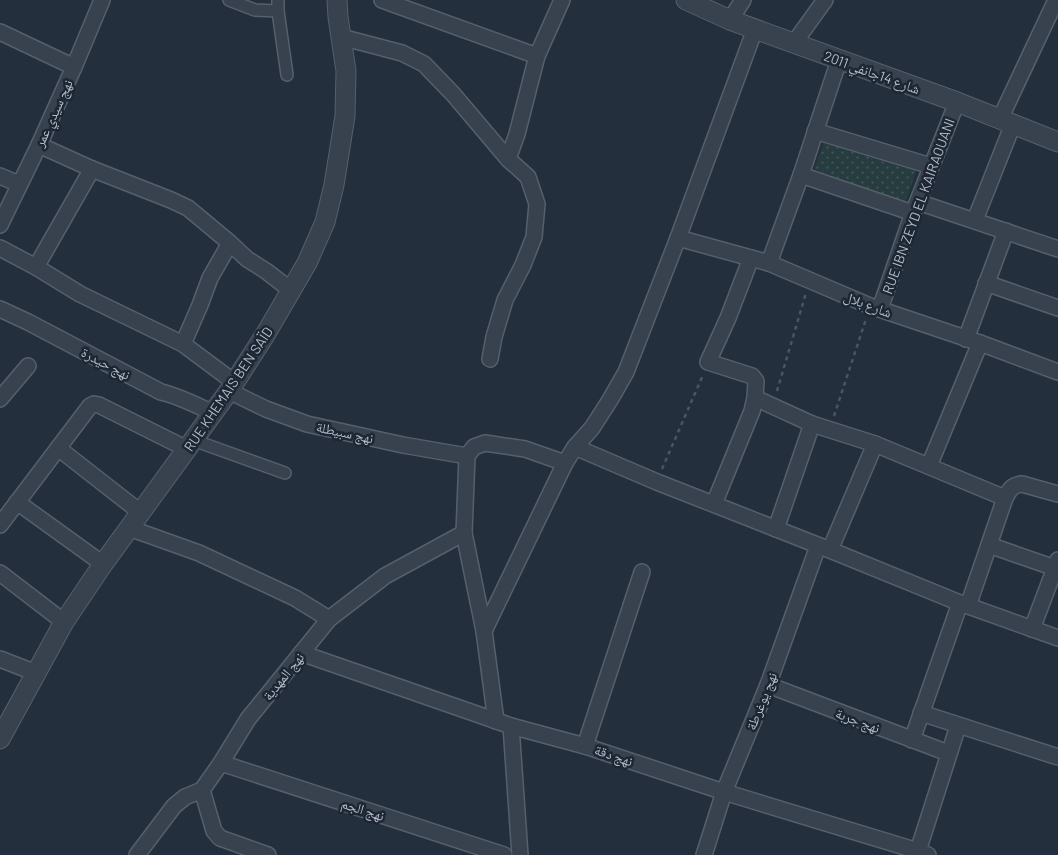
<svg xmlns="http://www.w3.org/2000/svg" width="1058" height="855" font-family="Barlow,'Noto Naskh Arabic',sans-serif">
<style>
.grass{fill:url(#grass-dots)}
.lines{fill:none;stroke-linecap:round;stroke-linejoin:round}
.pedestrian-casing{stroke:#565f6c;stroke-width:14}
.minor-casing{stroke:#565f6c;stroke-width:18}
.tertiary-casing{stroke:#565f6c;stroke-width:21}
.path{stroke:#44595c;stroke-width:2.5;stroke-dasharray:4 4;stroke-linecap:butt}
.pedestrian{stroke:#38414e;stroke-width:11}
.minor{stroke:#38414e;stroke-width:15}
.tertiary{stroke:#38414e;stroke-width:19}
.labels{text-anchor:middle;dominant-baseline:central;stroke-width:5;stroke-linejoin:round;paint-order:stroke}
.street-label{font-size:14px;fill:#b4bcc9;stroke:#1d2633}
</style>
<defs>
<pattern id="grass-dots" width="8" height="8" patternUnits="userSpaceOnUse" patternTransform="scale(1.25)"><rect width="8" height="8" fill="#263c3f"/><path d="M2 2h.1M6 6h.1" fill="none" stroke="#435659" stroke-width="1.8" stroke-linecap="round"/></pattern>
</defs>
<rect width="100%" height="100%" fill="#242f3e"/>
<path class="grass" d="M828,132L918,166L905,203L814,169Z"/>
<g class="lines">
<defs>
<g id="pedestrian">
<path d="M229,0L255,10L278,11"/>
<path d="M278,0V11L287,75"/>
<path d="M193,440L285,473"/>
</g>
<g id="minor">
<path d="M382,0L537,56"/>
<path d="M730,20L743,0"/>
<path d="M0,32L74,67"/>
<path d="M341,37L402,53L424,64L453,94L508,159L528,177L537,204L534,237L523,265L505,300L494,337L490,359"/>
<path d="M794,43L825,0"/>
<path d="M1000,119L1056,0"/>
<path d="M815,131L931,166"/>
<path d="M39,145L92,169L171,200L188,208L230,243L247,259L266,271L292,291"/>
<path d="M508,159L517,134L537,56L562,0"/>
<path d="M801,175L913,213"/>
<path d="M0,176L19,184"/>
<path d="M918,202L1058,249"/>
<path d="M975,220L1013,124"/>
<path d="M0,225L39,145L74,67L102,0"/>
<path d="M678,238L769,263L870,306L980,343L1058,372"/>
<path d="M0,248L36,267L80,294L183,344L234,382"/>
<path d="M751,258L728,318L708,362L752,376L756,381L755,398"/>
<path d="M769,263L801,175L839,60"/>
<path d="M36,267L92,169"/>
<path d="M986,283L1058,308"/>
<path d="M0,309L28,322L161,392C179,396 196,405 213,413"/>
<path d="M880,309L913,213L957,102"/>
<path d="M966,339L1006,231"/>
<path d="M183,344L200,305L210,278L230,243"/>
<path d="M229,391L266,409L307,424L403,445L467,456"/>
<path d="M0,399L28,366"/>
<path d="M875,444L1005,498"/>
<path d="M575,447L657,482L830,550L960,603L1058,638"/>
<path d="M58,448L140,512"/>
<path d="M929,466L980,343"/>
<path d="M17,502L103,564"/>
<path d="M714,504L752,411L755,398L812,424L875,444L830,550"/>
<path d="M0,525L90,406L94,404L99,405L187,449"/>
<path d="M129,528L199,553L295,598L329,619"/>
<path d="M776,529L812,424"/>
<path d="M989,545L1055,568"/>
<path d="M0,573L64,622"/>
<path d="M968,606L1005,498C1010,489 1012,485 1022,484L1058,494"/>
<path d="M1032,629L1058,560"/>
<path d="M484,631L565,463"/>
<path d="M301,653L511,726L585,746L724,792L918,851L928,855"/>
<path d="M0,659L36,673"/>
<path d="M768,685L948,753"/>
<path d="M921,713L1058,757"/>
<path d="M496,721L484,631L464,533L467,456L474,447L485,443L525,449L565,463L575,447L592,428L610,400L626,372L678,238L755,29"/>
<path d="M511,726L520,855"/>
<path d="M912,740L960,603"/>
<path d="M585,746L642,572"/>
<path d="M221,763L504,855"/>
<path d="M202,790L214,831L220,838L268,855"/>
<path d="M918,851L958,726"/>
<path d="M137,855L174,806L185,797L202,790L221,763L248,719L329,619L385,576L464,533"/>
<path d="M704,855L724,792L768,685L818,546"/>
</g>
<g id="tertiary">
<path d="M686,0L730,20L957,102L1058,142"/>
<path d="M0,739L64,622L103,564L229,391L265,335L307,263L325,222L334,185L345,116L346,71L338,17L337,0"/>
</g>
</defs>
<use href="#pedestrian" class="pedestrian-casing"/>
<use href="#minor" class="minor-casing"/>
<use href="#tertiary" class="tertiary-casing"/>
<g class="path">
<path d="M777,391L806,293"/>
<path d="M834,416L866,319"/>
<path d="M662,469L703,375"/>
</g>
<use href="#pedestrian" class="pedestrian"/>
<use href="#minor" class="minor"/>
<use href="#tertiary" class="tertiary"/>
</g>
<g class="labels">
<g class="street-label">
<text transform="translate(872 72) rotate(20)">شارع 14جانفي 2011</text>
<text transform="translate(53 113) rotate(-65)">نهج سيدي عمر</text>
<text transform="translate(918 206) rotate(-70)">RUE IBN ZEYD EL KAIRAOUANI</text>
<text transform="translate(868 304) rotate(21)">شارع بلال</text>
<text transform="translate(106 363) rotate(28)">نهج حيدرة</text>
<text transform="translate(228 389) rotate(-56)">RUE KHEMAIS BEN SAÏD</text>
<text transform="translate(345 432) rotate(12)">نهج سبيطلة</text>
<text transform="translate(283 676) rotate(-51)">نهج المهدية</text>
<text transform="translate(761 701) rotate(-68)">نهج يوغرطة</text>
<text transform="translate(858 720) rotate(21)">نهج جربة</text>
<text transform="translate(614 755) rotate(19)">نهج دقة</text>
<text transform="translate(363 809) rotate(18)">نهج الجم</text>
</g>
</g>
</svg>
